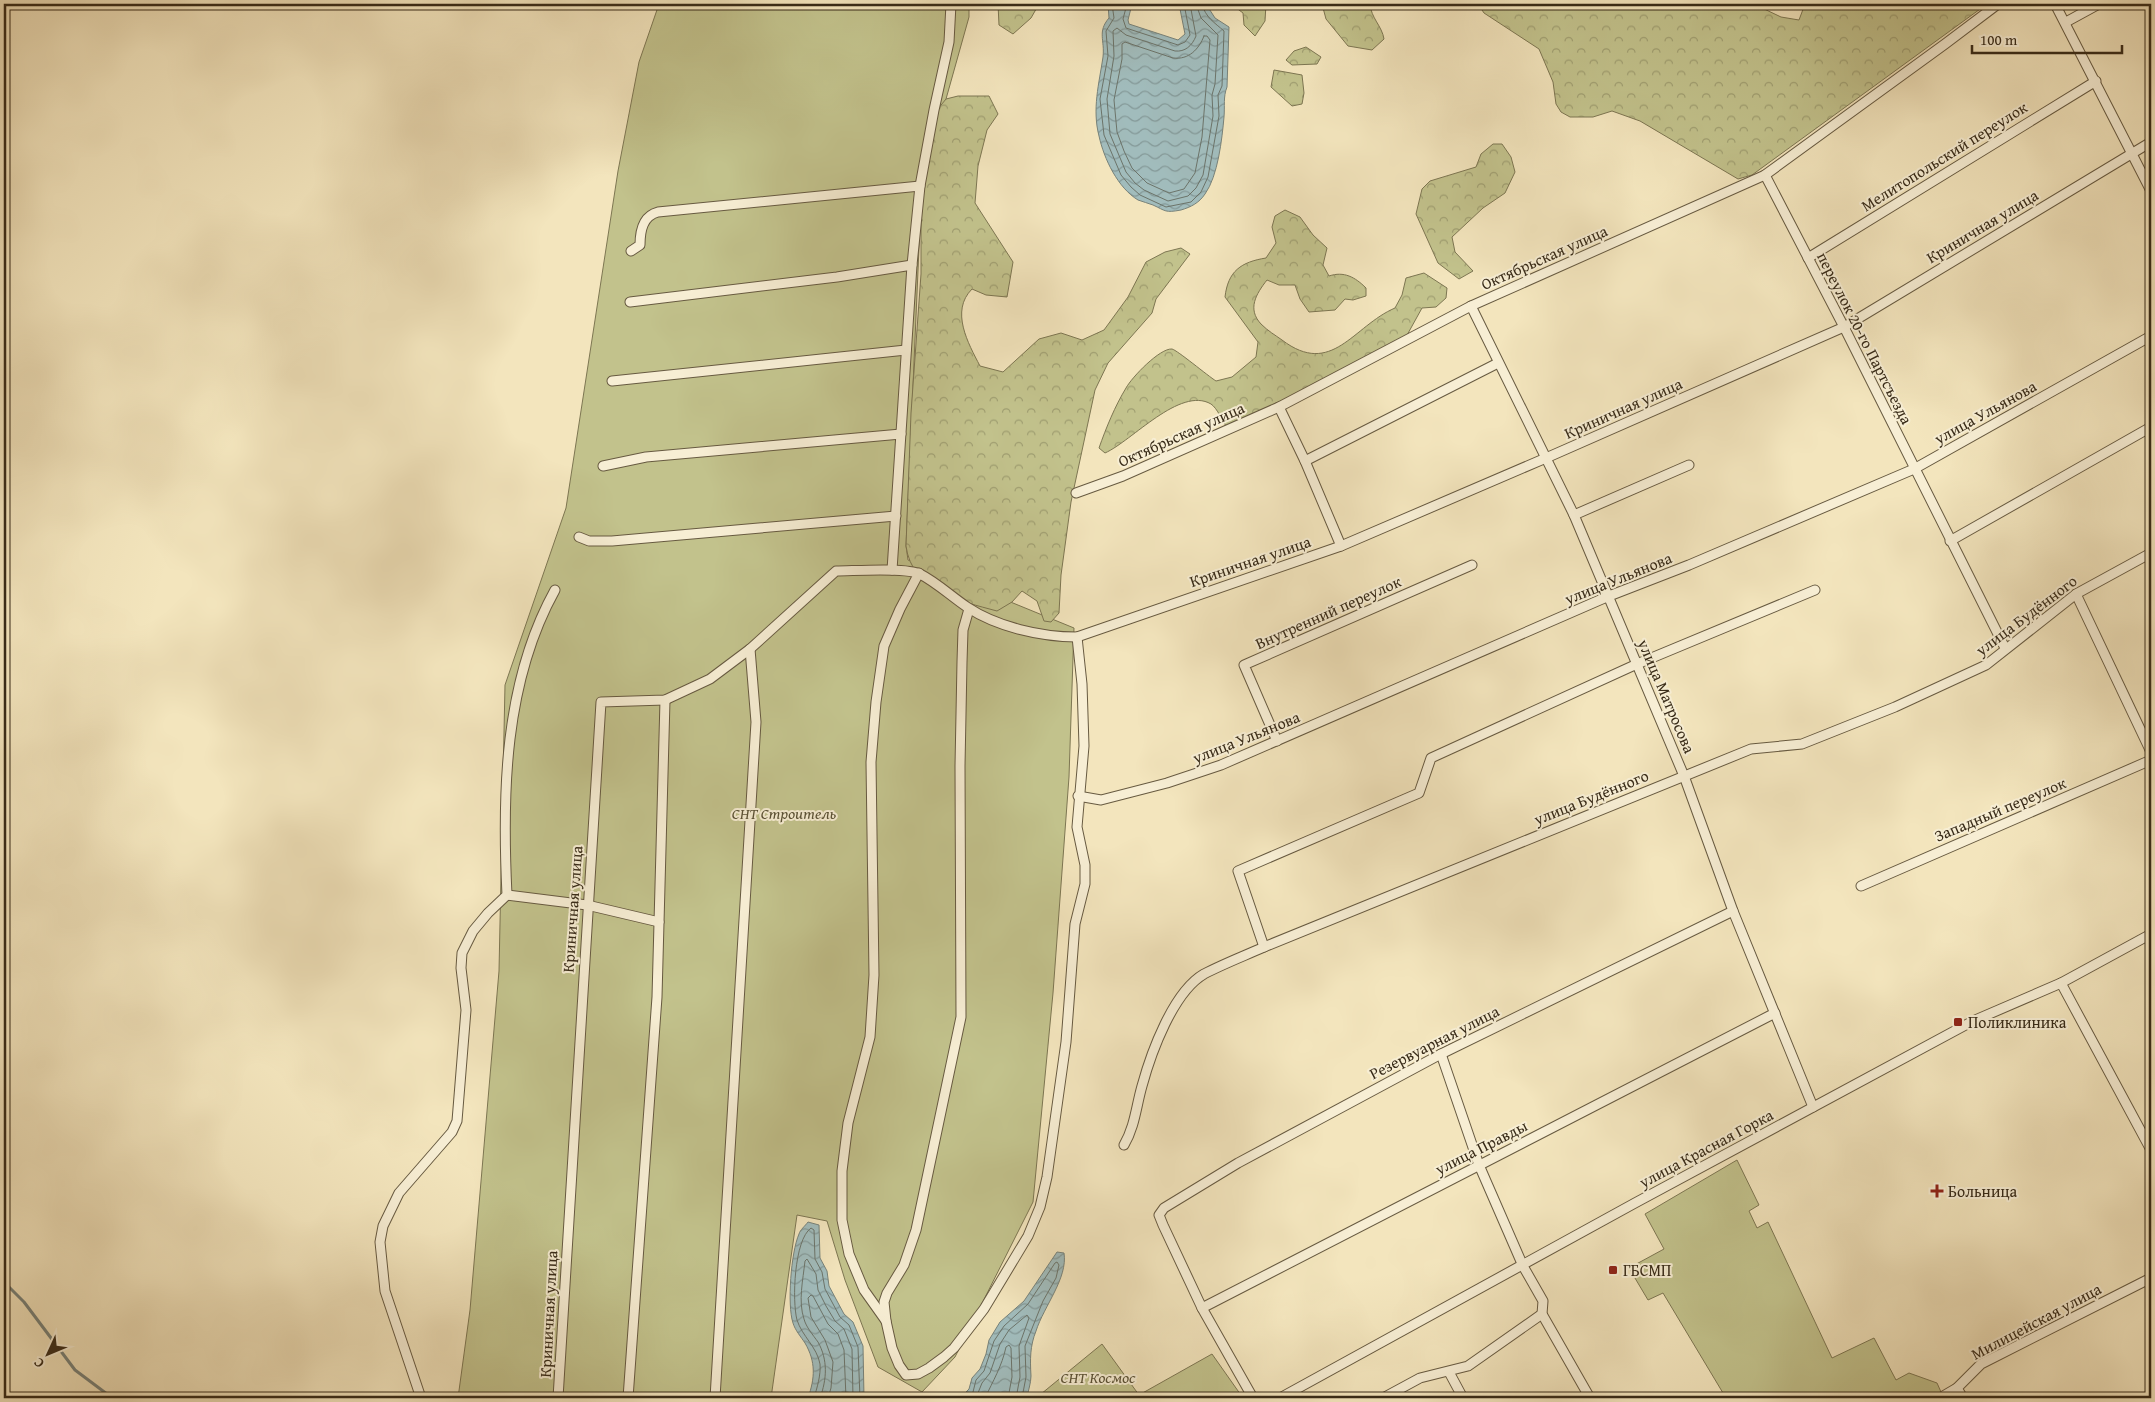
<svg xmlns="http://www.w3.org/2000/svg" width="2155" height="1402" font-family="'Gentium Book Plus',serif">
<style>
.green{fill:#c2c28c;stroke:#7d7652}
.forest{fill:url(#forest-crowns);stroke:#7d7652}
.water{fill:url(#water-waves);stroke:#77827a}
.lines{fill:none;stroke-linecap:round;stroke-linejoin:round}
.shore{stroke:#6c746a;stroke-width:1}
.stream{stroke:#77827a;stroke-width:3}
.minor-casing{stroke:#675a41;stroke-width:11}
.minor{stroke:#f7eed4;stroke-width:9}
.poi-dot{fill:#8f2418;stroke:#f7eed4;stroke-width:2}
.labels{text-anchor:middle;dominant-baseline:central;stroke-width:4;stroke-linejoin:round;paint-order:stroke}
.street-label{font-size:16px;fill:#382b18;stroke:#f7eed4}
.park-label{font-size:16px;font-style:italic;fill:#5a5135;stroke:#f7eed4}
.poi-label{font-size:16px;fill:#382b18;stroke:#f7eed4;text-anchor:start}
</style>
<defs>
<pattern id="forest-crowns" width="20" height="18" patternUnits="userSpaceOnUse" patternTransform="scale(1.25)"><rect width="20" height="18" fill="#c2c28c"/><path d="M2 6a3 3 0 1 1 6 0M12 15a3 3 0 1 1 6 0" fill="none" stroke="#9f9e71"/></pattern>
<pattern id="water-waves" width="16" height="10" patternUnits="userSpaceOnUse" patternTransform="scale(1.25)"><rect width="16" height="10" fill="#a1bcbc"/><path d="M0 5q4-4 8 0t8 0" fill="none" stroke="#849998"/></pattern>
</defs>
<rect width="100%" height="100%" fill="#f3e5bd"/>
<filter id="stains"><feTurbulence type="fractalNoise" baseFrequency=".004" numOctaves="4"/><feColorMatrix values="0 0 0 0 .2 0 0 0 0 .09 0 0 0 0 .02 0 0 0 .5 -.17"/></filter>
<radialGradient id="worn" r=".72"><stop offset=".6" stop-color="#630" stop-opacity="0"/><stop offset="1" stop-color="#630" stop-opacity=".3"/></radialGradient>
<g class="green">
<path d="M659,4H969V17L946,99L921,202L906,546L908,560L1074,628L1069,777L1053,993L1033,1202L955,1357L922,1392L878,1367L845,1280L827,1221L797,1215L771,1398H458L470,1310L499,971L505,685L566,508L618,171L639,62Z"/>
<path d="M1737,1160L1759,1205L1749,1211L1757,1228L1768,1222L1832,1358L1874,1338L1896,1380L1909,1373L1937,1383L1941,1392L1930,1398H1726L1663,1293L1648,1300L1629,1268L1664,1249L1645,1214Z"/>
<path d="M1102,1344L1139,1395L1212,1354L1243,1398H1040L1041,1394Z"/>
</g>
<g class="forest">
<path d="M998,4H1039L1031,18L1013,34L999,25Z"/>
<path d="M1231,4H1266L1265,21L1255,36L1244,25L1243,13Z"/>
<path d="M1322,4H1370C1371,18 1382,26 1384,39L1372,50L1348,46L1326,19Z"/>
<path d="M1478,4H1746L1760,7L1781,17L1799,20L1805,4H1987L1752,175L1738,179L1640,121L1612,111L1593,117H1570L1561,112L1556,104L1553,82L1539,49L1484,13Z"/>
<path d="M1306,47L1321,57L1317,64L1292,65L1286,60L1294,51Z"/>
<path d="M1274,70L1302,75L1304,93L1302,104L1292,106L1271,87Z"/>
<path d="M958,96H989L998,114L987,130L978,166L975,203L1013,262L1007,297L986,295L972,289C950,311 968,343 980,366L1003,372L1039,339L1061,333L1082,340L1104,330L1128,297L1146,262L1165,252L1181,248L1190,254L1156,299L1152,313L1108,363L1095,390L1071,502L1061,575L1059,613L1051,622L1044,621L1037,601L1022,591L1012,602L997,611C960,601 912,591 906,546L911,413L921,274V202L937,110L946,99Z"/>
<path d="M1493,144H1502L1511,157L1515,172L1505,193L1483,208L1452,237L1455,252L1473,271L1459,279L1438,263L1416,214L1422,189L1430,181L1476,167L1481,154Z"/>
<path d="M1285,210L1300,217L1313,235L1327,248L1323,265L1329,276C1344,271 1355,277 1366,288V296L1353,300L1345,299L1335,310L1309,312L1300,299L1295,285H1279L1267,280C1256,294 1247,309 1261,324C1268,331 1275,335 1282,340C1332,378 1353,326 1395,308L1402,295L1406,278L1424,273L1447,288L1446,298L1436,307L1422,308L1401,346L1226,426C1222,420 1217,408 1211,404C1180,386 1132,441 1105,453L1099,448C1106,428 1115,406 1126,388C1132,377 1160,348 1172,349C1177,350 1208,376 1216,381L1232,377L1256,357L1258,342L1225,297C1228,271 1241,262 1266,258L1276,243L1272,227L1275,216Z"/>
</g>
<g class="water">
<path d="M1108,4H1132L1128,20L1129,24L1178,40L1185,34L1179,4H1206L1215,18L1229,27L1227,87C1223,97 1225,106 1224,117C1222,139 1218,176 1205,194C1199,203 1191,207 1181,210C1165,213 1166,211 1153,205C1148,203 1143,202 1138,200C1118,188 1104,159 1099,136C1092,109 1099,84 1103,57C1105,40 1097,32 1109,18Z"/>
<path d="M808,1222L819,1225L820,1258L827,1271L829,1286L844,1314L853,1322L863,1346L864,1398H808C815,1378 816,1362 805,1343C801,1337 795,1330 793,1323C787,1305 791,1252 799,1234C800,1230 805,1226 808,1222Z"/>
<path d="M1057,1252L1064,1253C1068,1278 1044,1306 1036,1331C1030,1346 1030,1359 1031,1376C1031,1383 1028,1391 1027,1398H947L961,1397L969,1389L972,1378L980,1369L986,1354L989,1340L1000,1322L1024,1301Z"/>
</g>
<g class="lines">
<g class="shore">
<path d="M1112,4L1114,18L1106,31L1108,56L1100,99L1104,135L1121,175L1131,187L1140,195L1166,207L1191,202L1201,192L1208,177L1219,116L1218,95L1222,86L1224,31C1215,23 1205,17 1202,4"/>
<path d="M1127,4L1123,19L1126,28L1178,45L1185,42L1190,35L1184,4"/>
<path d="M1190,4L1196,36C1192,46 1185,52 1175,51L1126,35L1117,28L1113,31L1114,56L1107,99L1110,134L1126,172L1135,183L1144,190L1168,201L1188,196L1196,188L1203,175L1213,116L1212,95L1215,84L1218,35L1201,18L1196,4"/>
<path d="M1204,36H1207L1210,40L1202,137L1195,173L1184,189L1169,193L1147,183L1132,168L1124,151L1117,132L1114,100L1122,59V44L1125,42L1173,58C1189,60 1199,49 1204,36Z"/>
<path d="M814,1398C817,1388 821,1375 820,1364C817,1347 802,1336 797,1320C792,1301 794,1240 811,1228L814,1230L815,1259L822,1272L825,1289L840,1317L849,1325L858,1347L860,1398"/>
<path d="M820,1398C827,1379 828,1360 818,1342C813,1335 806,1327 804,1319C798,1301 803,1280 805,1261L807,1259L816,1274L818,1290L826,1306L835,1321L844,1329L852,1349L853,1398"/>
<path d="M828,1398L831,1388L833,1362L825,1340L811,1317L808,1298L811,1295L813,1296L828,1324L838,1334L844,1350L846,1398"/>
<path d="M966,1398L973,1392L976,1380L984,1371L994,1341L1004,1326L1028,1304L1055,1263L1057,1262L1059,1265L1056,1278L1043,1301L1025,1346L1026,1377L1022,1398"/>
<path d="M976,1398L982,1383L990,1373L1000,1344L1009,1330L1027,1315L1029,1318L1019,1346L1020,1377L1016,1398"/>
<path d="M985,1398C993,1381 1002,1366 1006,1347L1009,1345L1011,1348L1012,1377L1008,1398"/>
</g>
<path class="stream" d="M4,1282L24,1302L75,1370L107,1394L105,1398"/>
<defs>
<g id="minor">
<path d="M2055,4L2151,191"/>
<path d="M2066,22L2099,4"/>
<path d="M1765,175L1844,327L2005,648"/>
<path d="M631,251L640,245C640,230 643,216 658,212L920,186"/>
<path d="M1808,258L2096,81"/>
<path d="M630,302L837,277L912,265"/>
<path d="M1471,306L1574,515L1684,776L1733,911L1813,1107"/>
<path d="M612,381L906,350"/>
<path d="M1279,407L1305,461L1341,546"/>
<path d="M1305,461L1498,363"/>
<path d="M603,466L646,457L901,434"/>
<path d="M1076,493L1123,476L1279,407L1471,306L1765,175L1945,44L1998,4"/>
<path d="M1574,515L1689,465"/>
<path d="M579,537L589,541H612L896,516"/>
<path d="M1950,541L2151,427"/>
<path d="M892,570L912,265L920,186L934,110L949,42L951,4"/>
<path d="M2076,594L2151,752"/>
<path d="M969,609L963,630L962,662L960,766L961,1017L916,1230L904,1265L887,1293L884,1302L886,1321L892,1348L899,1365L906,1375L918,1374L929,1368L944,1357L954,1348L984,1309L1028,1236L1040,1207L1047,1177L1066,1042L1075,924L1085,884V865L1077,827L1084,746L1082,684L1077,637"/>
<path d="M1277,741L1244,665L1472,565"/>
<path d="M1078,796L1101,800L1167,783L1221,765L1609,596L1689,565L1914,469L2151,336"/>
<path d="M1861,886L2151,760"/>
<path d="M507,895L587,905L659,922"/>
<path d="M1264,947L1238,871L1419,793L1431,758L1637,664L1815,590"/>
<path d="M2061,983L2151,1150"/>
<path d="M1441,1054L1479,1165L1523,1266L1543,1301L1542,1314L1590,1398"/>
<path d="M1124,1145C1135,1126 1136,1107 1142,1086C1151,1053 1173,992 1204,974C1223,964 1244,956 1264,947L1751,749L1802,744L1895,707L1986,665L2076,594L2151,553"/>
<path d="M1202,1308L1775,1013"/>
<path d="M886,1321L864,1290L849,1254L842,1220V1171L848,1123L870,1037L874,975L871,762L876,702L884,646L900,609L919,573"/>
<path d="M1449,1372L1463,1398"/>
<path d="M1957,1388L1963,1398"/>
<path d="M421,1398L385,1291L380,1242L383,1226L399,1193L452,1132L457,1121L466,1010L461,968L462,953L473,931L488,913L507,895C502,793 504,682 555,590"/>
<path d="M558,1398L601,702L665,700L710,679L750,649L836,571C854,571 905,567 920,574C936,582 952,597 967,607C997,627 1041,637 1077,637L1341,546L1546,458L1844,327L2151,142"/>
<path d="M628,1398L657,997L665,700"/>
<path d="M715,1398L756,722L750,649"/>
<path d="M1253,1398L1202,1308L1163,1225L1159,1215L1164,1208L1238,1163L1441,1054L1733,911"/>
<path d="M1280,1398L1635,1203L1973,1021L2061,983L2151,934"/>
<path d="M1383,1398L1420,1378L1468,1366L1542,1314"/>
<path d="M1940,1398L1957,1388L1981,1364L2151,1278"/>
</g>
</defs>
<use href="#minor" class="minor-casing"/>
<use href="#minor" class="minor"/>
</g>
<g class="poi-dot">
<rect x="1953" y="1017" width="10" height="10" rx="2.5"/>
<path d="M1934.5 1183.5h5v5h5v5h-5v5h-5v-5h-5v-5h5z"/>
<rect x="1608" y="1265" width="10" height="10" rx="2.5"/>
</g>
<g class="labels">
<g class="street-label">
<text transform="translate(1944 156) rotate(-32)">Мелитопольский переулок</text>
<text transform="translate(1982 226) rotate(-31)">Криничная улица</text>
<text transform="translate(1544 257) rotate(-24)">Октябрьская улица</text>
<text transform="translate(1865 338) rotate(63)">переулок 20-го Партсъезда</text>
<text transform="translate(1623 408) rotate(-24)">Криничная улица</text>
<text transform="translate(1985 412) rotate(-29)">улица Ульянова</text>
<text transform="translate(1181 434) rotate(-24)">Октябрьская улица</text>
<text transform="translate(1250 561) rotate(-19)">Криничная улица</text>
<text transform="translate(1618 578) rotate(-22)">улица Ульянова</text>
<text transform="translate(1328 612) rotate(-24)">Внутренний переулок</text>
<text transform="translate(2026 615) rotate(-37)">улица Будённого</text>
<text transform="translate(1667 696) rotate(67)">улица Матросова</text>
<text transform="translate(1246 737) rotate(-22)">улица Ульянова</text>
<text transform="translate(1591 797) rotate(-22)">улица Будённого</text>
<text transform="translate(2000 809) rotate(-23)">Западный переулок</text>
<text transform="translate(572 909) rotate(-86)">Криничная улица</text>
<text transform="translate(1434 1042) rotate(-27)">Резервуарная улица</text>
<text transform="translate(1481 1147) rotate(-27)">улица Правды</text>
<text transform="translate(1706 1148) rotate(-28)">улица Красная Горка</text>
<text transform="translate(548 1314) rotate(-87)">Криничная улица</text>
<text transform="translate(2036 1321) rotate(-28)">Милицейская улица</text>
</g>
<g class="park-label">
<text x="784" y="813">СНТ Строитель</text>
<text x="1098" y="1377">СНТ Космос</text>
</g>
<g class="poi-label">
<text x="1968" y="1022">Поликлиника</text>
<text x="1948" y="1191">Больница</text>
<text x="1623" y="1270">ГБСМП</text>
</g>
</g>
<rect width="2155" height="1402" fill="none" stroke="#f3e5bd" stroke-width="20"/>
<rect x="5" y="5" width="2145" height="1392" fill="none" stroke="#382b18" stroke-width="2.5"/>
<rect x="10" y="10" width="2135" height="1382" fill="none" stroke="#382b18"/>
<g transform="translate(48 1354) rotate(226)" stroke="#f7eed4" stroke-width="4" paint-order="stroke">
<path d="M0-4L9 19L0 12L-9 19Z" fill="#382b18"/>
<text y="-8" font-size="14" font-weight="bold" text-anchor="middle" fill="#382b18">С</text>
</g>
<path d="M1972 45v8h150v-8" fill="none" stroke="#382b18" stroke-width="2.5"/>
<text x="1980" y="45" font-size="15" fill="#382b18" stroke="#f7eed4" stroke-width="4" paint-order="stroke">100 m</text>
<rect width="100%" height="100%" filter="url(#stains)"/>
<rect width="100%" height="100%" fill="url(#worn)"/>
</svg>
